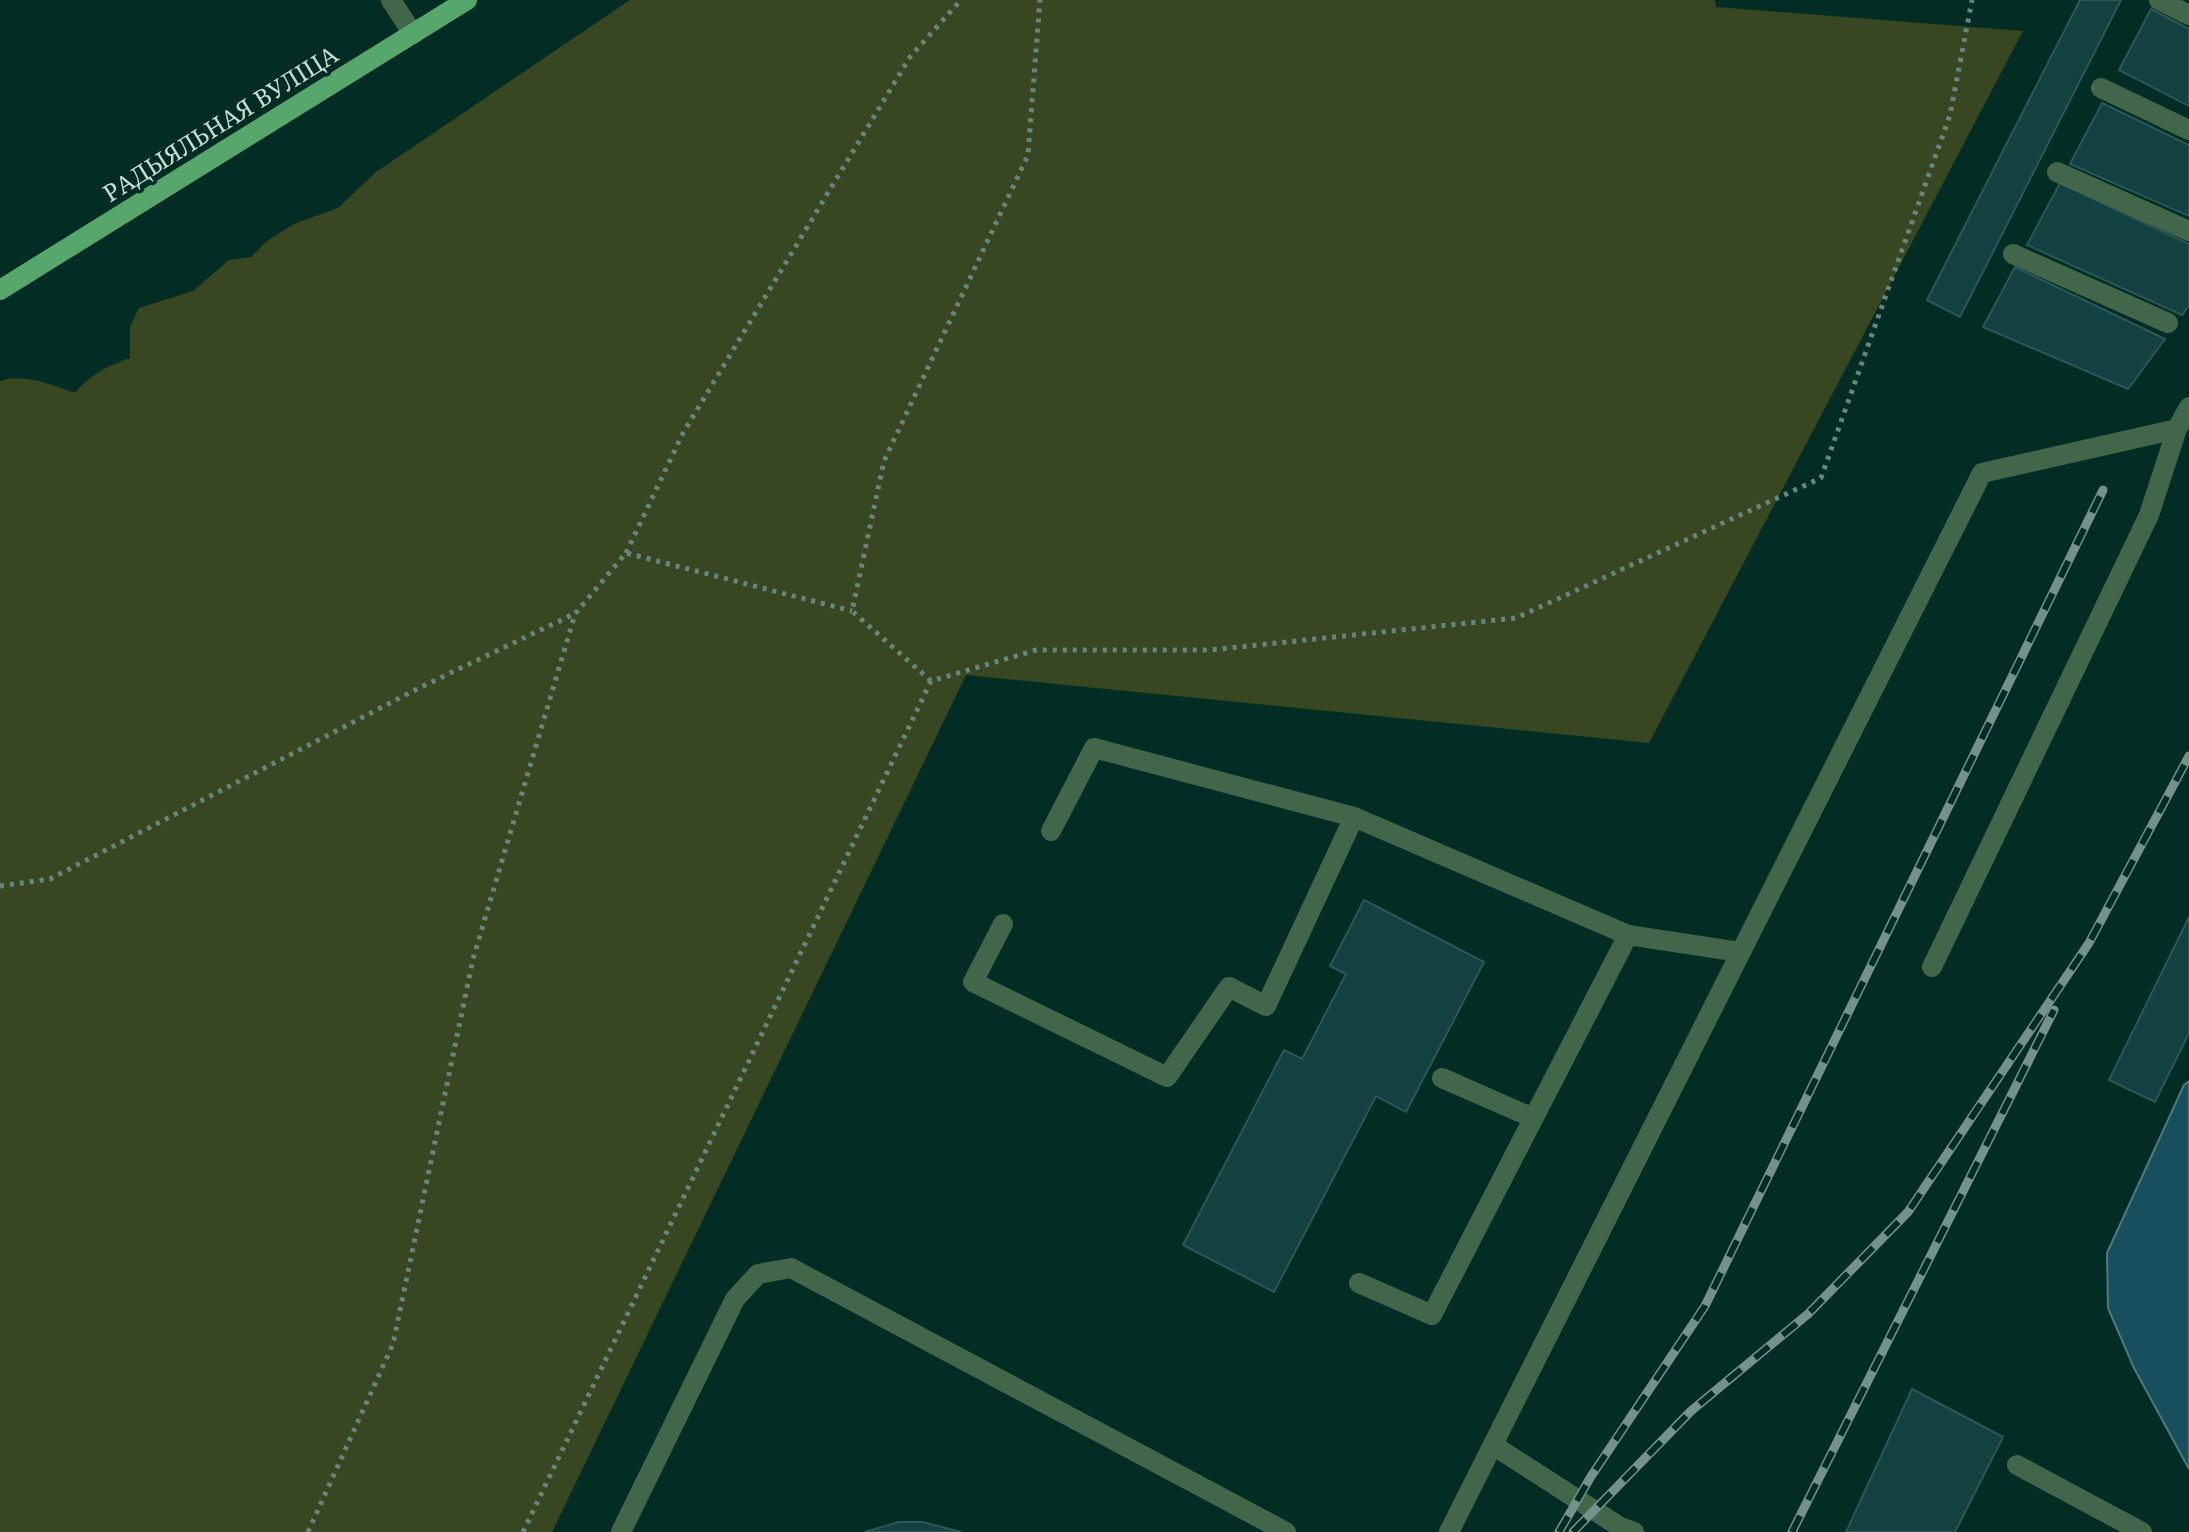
<svg xmlns="http://www.w3.org/2000/svg" width="2189" height="1532" font-family="'Noto Serif',serif">
<style>
.green{fill:#384721}
.water{fill:#184f5f;stroke:#4c7982;stroke-width:2}
.building{fill:#134041;stroke:#2c5758;stroke-width:2}
.lines{fill:none;stroke-linecap:round;stroke-linejoin:round}
.path{stroke:#67867f;stroke-width:5;stroke-dasharray:4 6;stroke-linecap:butt}
.minor{stroke:#42664a;stroke-width:20}
.major{stroke:#57a76c;stroke-width:20}
.rail-casing{stroke:#75928a;stroke-width:9}
.rail{stroke:#032d24;stroke-width:6;stroke-dasharray:18;stroke-linecap:butt}
.labels{text-anchor:middle;dominant-baseline:central;stroke-width:7;stroke-linejoin:round;paint-order:stroke}
.street-label{font-size:24px;fill:#c6dad4;stroke:#032d24}
</style>
<rect width="100%" height="100%" fill="#032d24"/>
<path class="green" d="M630,0H1715L1716,7L2023,31L1649,743L966,675L552,1532H0V381C24,373 52,385 75,393C90,374 108,366 130,358V327L139,308L193,291L229,260L251,257L267,241L294,224L338,208L376,172Z"/>
<path class="water" d="M2189,1081V1469L2134,1368L2108,1308L2107,1253L2184,1085Z"/>
<g class="building">
<path d="M2080,0H2121L1960,317L1927,300Z"/>
<path d="M2151,9L2189,29V106L2119,70Z"/>
<path d="M2102,103L2189,145V216L2070,164Z"/>
<path d="M2060,183L2189,244V305L2182,315L2027,245Z"/>
<path d="M2015,267L2165,339L2128,389L1983,327Z"/>
<path d="M1364,900L1484,962L1406,1112L1376,1096L1274,1292L1183,1245L1284,1050L1302,1059L1346,974L1330,966Z"/>
<path d="M2189,917V1033L2155,1102L2109,1080Z"/>
<path d="M1912,1389L2003,1437L1955,1532H1846Z"/>
<path d="M899,1522H922L961,1532H865Z"/>
</g>
<g class="lines">
<g class="path">
<path d="M626,553L683,433L910,57L961,0"/>
<path d="M931,681L852,611L884,461L1028,155L1040,0"/>
<path d="M0,886L50,879L421,687L574,614"/>
<path d="M308,1532L393,1344L473,959L575,614L626,553L852,611"/>
<path d="M523,1532L931,681L1036,650H1210L1516,618L1821,478L1950,115L1972,0"/>
</g>
<g class="minor">
<path d="M391,0L413,34"/>
<path d="M2159,0L2189,15"/>
<path d="M2101,88L2189,130"/>
<path d="M2057,172L2189,231"/>
<path d="M2013,254L2168,323"/>
<path d="M1051,831L1094,748L1354,817"/>
<path d="M1003,924L973,982L1167,1077L1229,987L1266,1006L1354,817L1628,935L1432,1315L1359,1283"/>
<path d="M1628,935L1740,952"/>
<path d="M1932,967L2149,515L2177,429"/>
<path d="M1442,1078L1533,1118"/>
<path d="M1493,1445L1620,1527L1634,1532"/>
<path d="M2017,1465L2142,1532"/>
<path d="M621,1532L735,1299L758,1274L791,1268L1286,1532"/>
<path d="M1449,1532L1982,473L2177,429L2189,407"/>
</g>
<path class="major" d="M0,290L467,0"/>
<defs>
<g id="rail">
<path d="M1559,1532L1590,1478L1705,1306L2103,490"/>
<path d="M1573,1532L1691,1411L1808,1314L1908,1212L2089,943L2189,756"/>
<path d="M1792,1532L2054,1010"/>
</g>
</defs>
<use href="#rail" class="rail-casing"/>
<use href="#rail" class="rail"/>
</g>
<g class="labels">
<g class="street-label">
<text transform="translate(220 123) rotate(-32)">РАДЫЯЛЬНАЯ ВУЛІЦА</text>
</g>
</g>
</svg>
